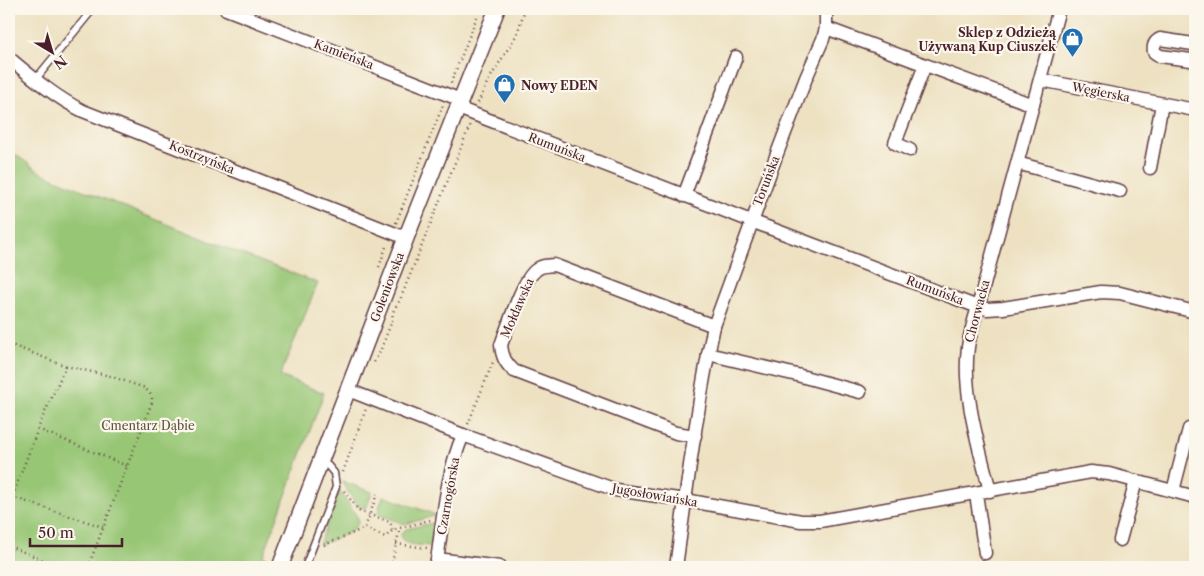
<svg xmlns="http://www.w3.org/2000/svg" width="1204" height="576" font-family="'Libre Caslon Text',serif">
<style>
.green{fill:#97c675;stroke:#707250}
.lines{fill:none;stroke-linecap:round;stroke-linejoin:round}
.service-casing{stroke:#623c42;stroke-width:9}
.minor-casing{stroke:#623c42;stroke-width:15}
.tertiary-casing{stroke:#623c42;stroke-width:18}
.path{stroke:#623c42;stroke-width:2.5;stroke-dasharray:1 4;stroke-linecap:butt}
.service{stroke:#fff;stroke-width:6}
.minor{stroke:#fff;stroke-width:12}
.tertiary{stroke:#fff;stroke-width:15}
.labels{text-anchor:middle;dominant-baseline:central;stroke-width:4.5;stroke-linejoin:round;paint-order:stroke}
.poi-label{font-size:12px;font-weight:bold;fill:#4a1f2b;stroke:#fbf7ec;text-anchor:end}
.street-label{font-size:12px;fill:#4a1f2b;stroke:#fbf7ec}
.park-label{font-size:12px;fill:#615141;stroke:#fbf7ec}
</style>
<rect width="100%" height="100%" fill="#fbf7ec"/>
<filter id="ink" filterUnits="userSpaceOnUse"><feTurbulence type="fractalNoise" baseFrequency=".02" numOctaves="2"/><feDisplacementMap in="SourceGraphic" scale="10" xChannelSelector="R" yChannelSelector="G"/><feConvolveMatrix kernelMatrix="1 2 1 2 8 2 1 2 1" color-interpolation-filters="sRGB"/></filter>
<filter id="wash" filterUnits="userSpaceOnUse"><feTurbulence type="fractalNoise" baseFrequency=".0096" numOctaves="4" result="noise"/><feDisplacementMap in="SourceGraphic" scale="20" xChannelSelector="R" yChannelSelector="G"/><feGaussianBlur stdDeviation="1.12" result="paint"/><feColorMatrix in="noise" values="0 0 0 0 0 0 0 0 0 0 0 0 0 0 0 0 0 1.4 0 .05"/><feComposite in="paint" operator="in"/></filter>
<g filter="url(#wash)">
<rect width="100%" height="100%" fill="#ede1c1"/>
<g class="green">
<path d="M9,150L40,172L58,180L239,253L318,283L280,376L324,393L259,567H9Z"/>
<path d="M342,481L372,492L366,509L358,507L342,483Z"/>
<path d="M339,490L358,518V523L351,532L319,545Z"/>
<path d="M383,496L434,514V516L405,524L380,515L378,511Z"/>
<path d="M433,523L431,546C421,545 407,546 401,538V534L406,529Z"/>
</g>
</g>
<g filter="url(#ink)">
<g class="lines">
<defs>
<g id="service">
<path d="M35,80L93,9"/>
<path d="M305,567L336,487L334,473L323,460"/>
</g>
<g id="minor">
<path d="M226,9L461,100"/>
<path d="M826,28L1033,105"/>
<path d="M1195,45L1193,44L1160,39C1154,42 1153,46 1154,52L1160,56L1191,60L1195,58"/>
<path d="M9,58C33,78 55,97 83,111L406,238"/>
<path d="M1041,80L1195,110"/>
<path d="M458,108L751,221L978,307L987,309L1003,308L1101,292L1120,293L1195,312"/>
<path d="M910,150L895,143L925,65"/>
<path d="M1017,163L1120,191"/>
<path d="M1150,168L1162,104"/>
<path d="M684,196L736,57"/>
<path d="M708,354L797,375L860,392"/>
<path d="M348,390L463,435L616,490L685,500L801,521H820L1091,472L1109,474L1195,497"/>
<path d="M695,436L676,433L514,371C505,363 502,356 501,345C508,327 522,280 536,270C541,265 547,266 554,265L714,326"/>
<path d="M990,491C979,447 962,393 968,347C970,333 974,320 978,307L1059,9"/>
<path d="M1173,491L1189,429"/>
<path d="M976,494L985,553"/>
<path d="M1120,540L1136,481"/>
<path d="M437,559L500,567"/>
<path d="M436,567C443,523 445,477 463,435"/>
<path d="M676,567C687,487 697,405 714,326L775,159L806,78L823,39L826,28V9"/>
</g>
<path id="tertiary" d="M280,567L406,238L497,9"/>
</defs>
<use href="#service" class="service-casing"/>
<use href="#minor" class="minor-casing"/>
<use href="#tertiary" class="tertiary-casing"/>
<g class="path">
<path d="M451,83L480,9"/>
<path d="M478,103L487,83L517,34L525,9"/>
<path d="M396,223L443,105"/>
<path d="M379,267L387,244"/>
<path d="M9,344L66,366"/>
<path d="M374,362L380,352L393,318C391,312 397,305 400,300L470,125"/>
<path d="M468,424L493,362"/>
<path d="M38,429L127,466"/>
<path d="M343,472L366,409"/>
<path d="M344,491L359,511L390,522L393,530"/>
<path d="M12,497L103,527"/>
<path d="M9,505L41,421L66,366L110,376L145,388L152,396V402L88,567"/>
<path d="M365,528L385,537L393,530L430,520"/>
<path d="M396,544L427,548"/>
<path d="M324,545L365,528L377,494"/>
<path d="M9,546L60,567"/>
<path d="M264,567L267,559"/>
<path d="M391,567L400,528"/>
</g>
<use href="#service" class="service"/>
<use href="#minor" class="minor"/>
<use href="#tertiary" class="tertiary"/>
</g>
</g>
<defs>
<symbol id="shop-pin" viewBox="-11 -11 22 30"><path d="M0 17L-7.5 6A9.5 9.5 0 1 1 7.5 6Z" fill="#1f6fb2" stroke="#fbf7ec"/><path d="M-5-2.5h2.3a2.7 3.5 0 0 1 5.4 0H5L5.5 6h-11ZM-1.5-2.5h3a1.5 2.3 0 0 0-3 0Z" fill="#fff"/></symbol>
</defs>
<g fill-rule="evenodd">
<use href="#shop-pin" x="1060" y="26" width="25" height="34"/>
<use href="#shop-pin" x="492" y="72" width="25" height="34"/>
</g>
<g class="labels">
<g class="poi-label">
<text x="1056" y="32">Sklep z Odzieżą<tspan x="1056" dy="14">Używaną Kup Ciuszek</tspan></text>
<text x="521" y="85" text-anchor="start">Nowy EDEN</text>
</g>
<g class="street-label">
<text transform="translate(344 54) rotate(21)">Kamieńska</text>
<text transform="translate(1101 92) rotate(11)">Węgierska</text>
<text transform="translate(557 147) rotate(21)">Rumuńska</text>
<text transform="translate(202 157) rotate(22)">Kostrzyńska</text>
<text transform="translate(766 181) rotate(-69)">Toruńska</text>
<text transform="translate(387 287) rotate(-69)">Goleniowska</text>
<text transform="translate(935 290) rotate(21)">Rumuńska</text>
<text transform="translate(517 308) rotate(-66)">Mołdawska</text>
<text transform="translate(977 311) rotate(-75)">Chorwacka</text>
<text transform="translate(655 495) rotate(10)">Jugosłowiańska</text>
<text transform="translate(448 496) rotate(-80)">Czarnogórska</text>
</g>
<g class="park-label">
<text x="148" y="425">Cmentarz Dąbie</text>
</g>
</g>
<rect width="1204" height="576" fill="none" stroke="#fbf7ec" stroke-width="30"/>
<g transform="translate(52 52) rotate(142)" stroke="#fbf7ec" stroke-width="4" paint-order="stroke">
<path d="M0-4L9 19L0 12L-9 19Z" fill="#4a1f2b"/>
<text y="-8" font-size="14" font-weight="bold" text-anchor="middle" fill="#4a1f2b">N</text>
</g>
<path d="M30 538v8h92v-8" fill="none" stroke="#4a1f2b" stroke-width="2.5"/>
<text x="38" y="538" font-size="15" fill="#4a1f2b" stroke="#fbf7ec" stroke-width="4" paint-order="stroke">50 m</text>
</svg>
